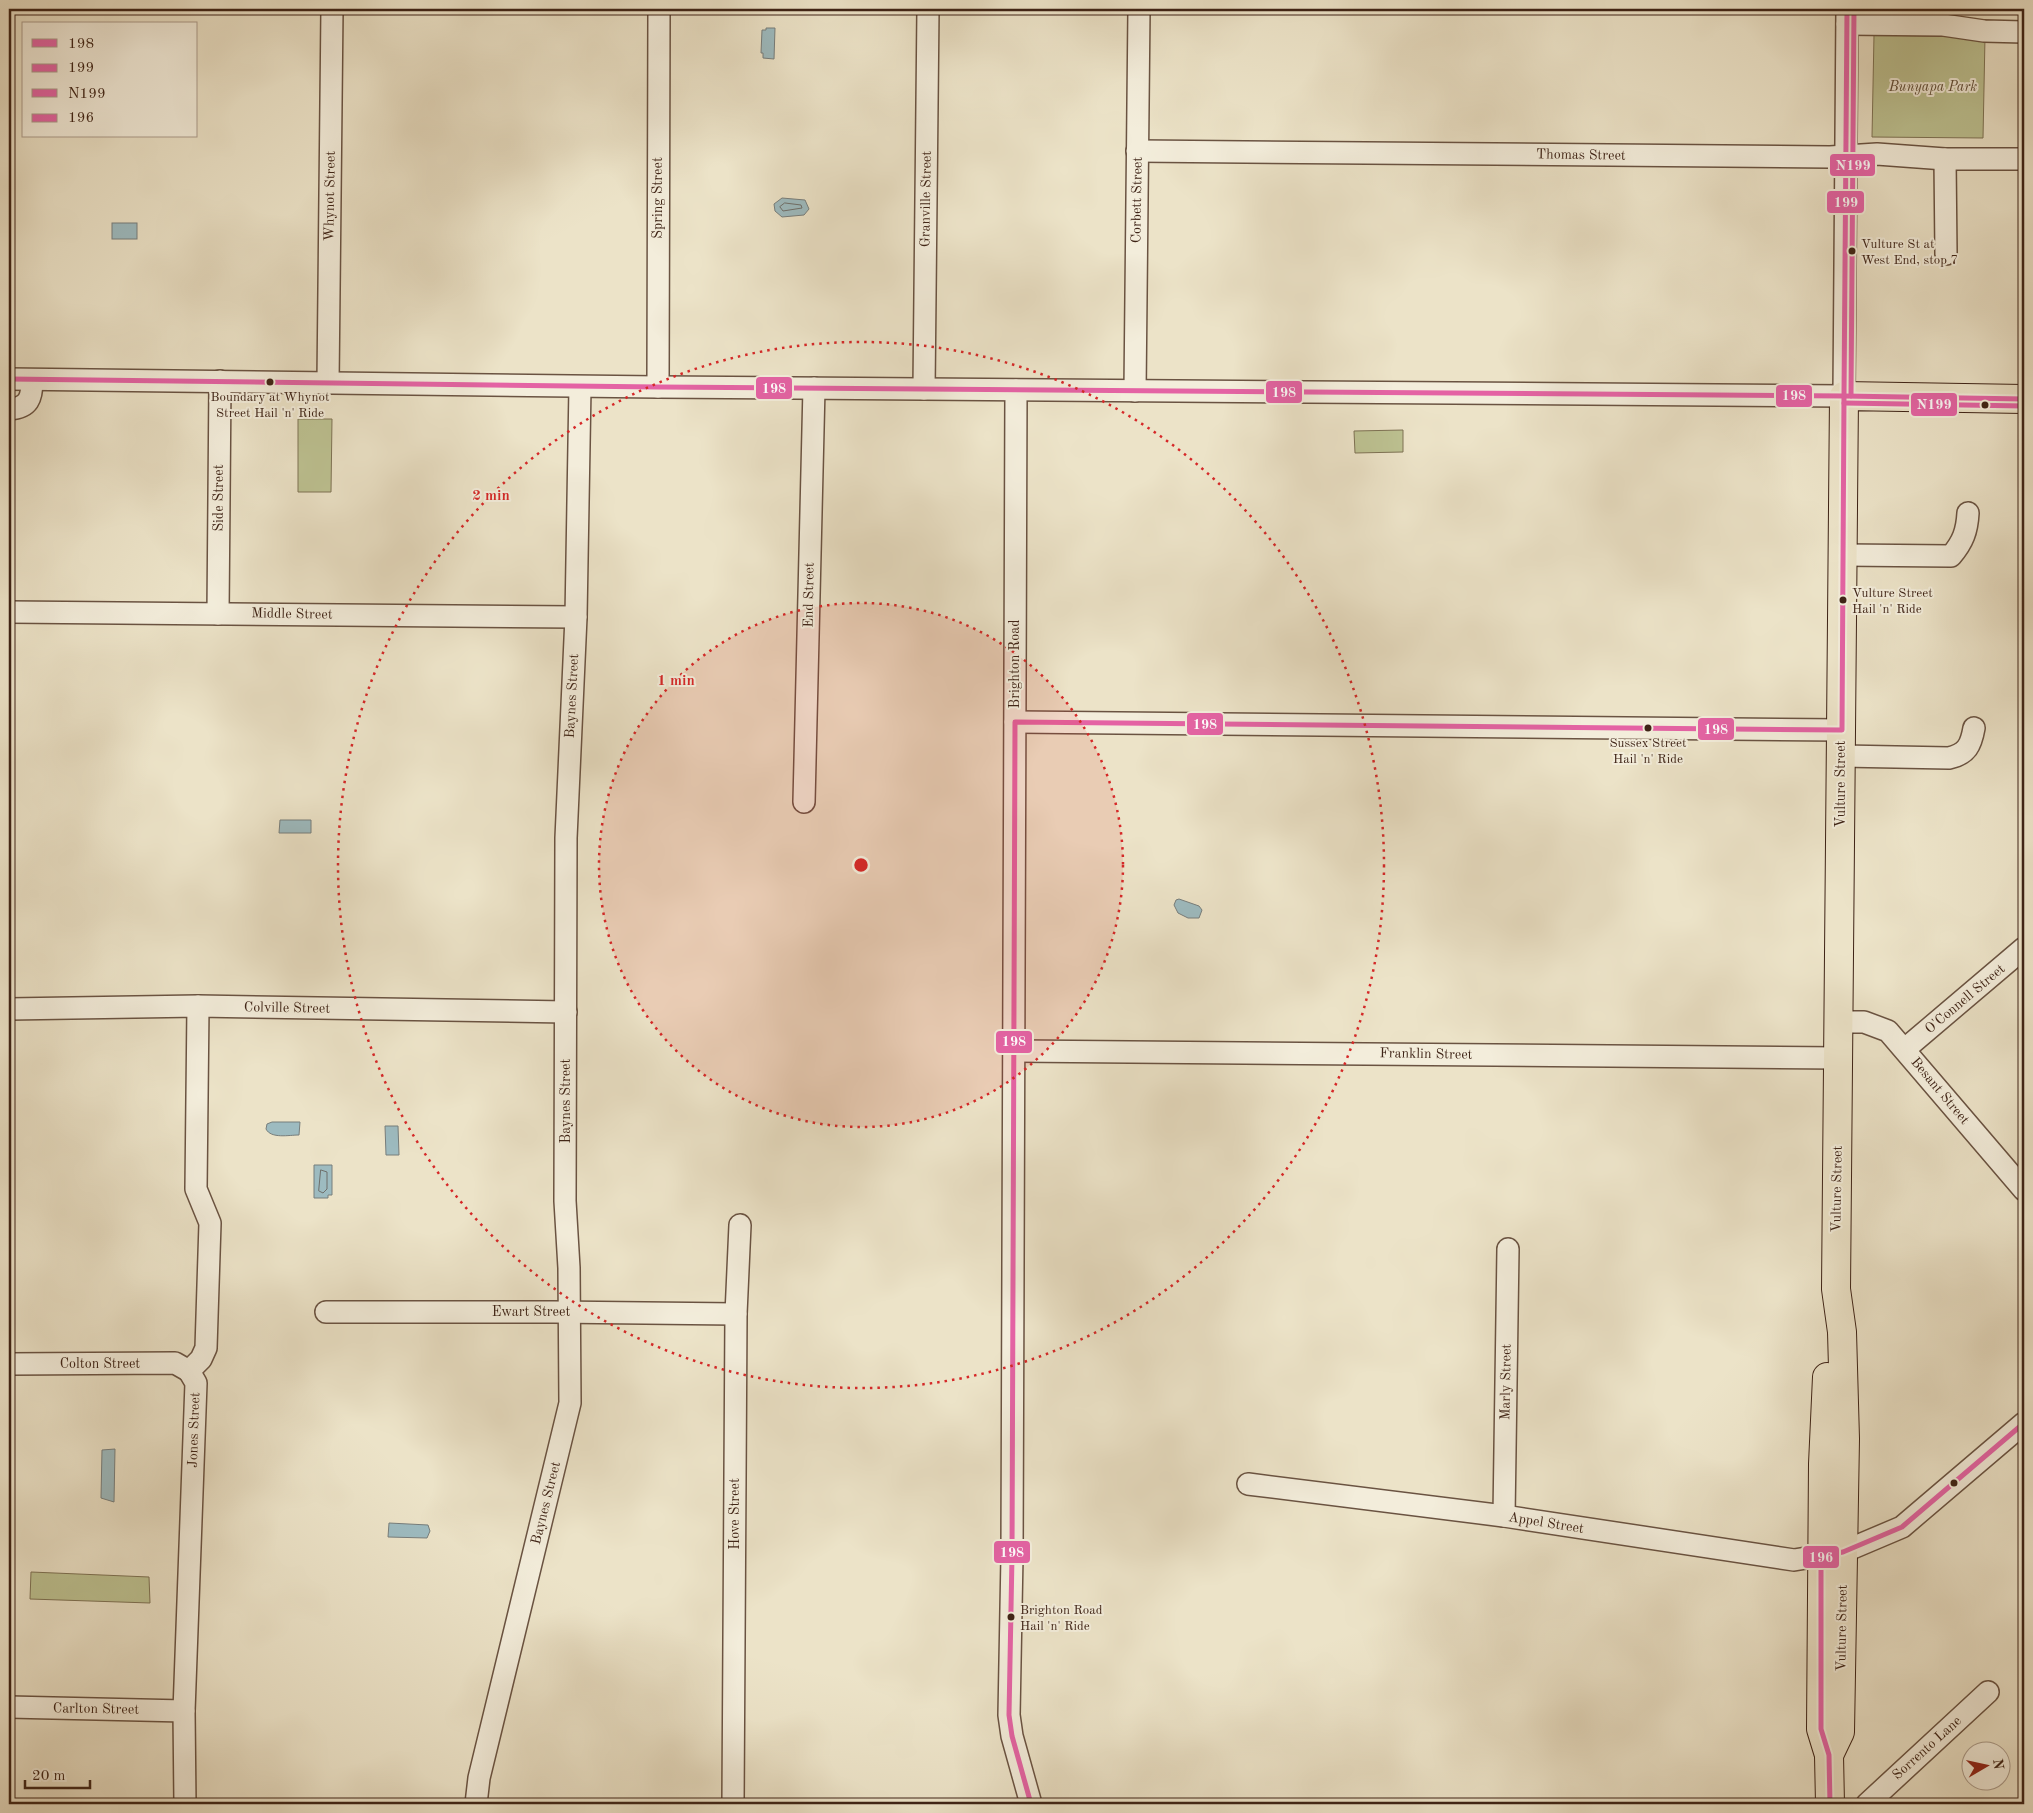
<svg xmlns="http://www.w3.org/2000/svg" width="2033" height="1813" font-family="'Old Standard TT',serif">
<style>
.green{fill:#bdc292;stroke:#7e7254}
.water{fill:#9dbbc0;stroke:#777e7c}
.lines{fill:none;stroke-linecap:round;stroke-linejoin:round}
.shore{stroke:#6e6f6b;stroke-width:1}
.minor-casing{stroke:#6a5342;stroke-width:24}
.major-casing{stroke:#3e2316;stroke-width:30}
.minor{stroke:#f3eddb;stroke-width:21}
.major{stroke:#ece3c8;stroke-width:28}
.bus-1-casing{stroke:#f3eddb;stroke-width:9}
.bus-2-casing{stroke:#f3eddb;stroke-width:9}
.bus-3-casing{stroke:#f3eddb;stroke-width:9}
.bus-4-casing{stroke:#f3eddb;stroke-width:9}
.bus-1{stroke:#e463a4;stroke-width:5}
.bus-2{stroke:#e463a4;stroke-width:5}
.bus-3{stroke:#e463a4;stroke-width:5}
.bus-4{stroke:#e463a4;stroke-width:5}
.ring{fill:none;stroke:#d62828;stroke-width:2.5;stroke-dasharray:2.5 5}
.bus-dot{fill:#3e2316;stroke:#f3eddb;stroke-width:2}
.labels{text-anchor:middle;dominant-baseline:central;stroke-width:4;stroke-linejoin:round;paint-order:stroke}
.bus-label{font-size:13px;fill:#3e2316;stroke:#f3eddb;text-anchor:start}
.park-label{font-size:14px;font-style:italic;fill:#5e4b35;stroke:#f3eddb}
.street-label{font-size:14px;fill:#3e2316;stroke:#f3eddb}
.centre{fill:#d62828;stroke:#f3eddb;stroke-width:2.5}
.ring-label{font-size:15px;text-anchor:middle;font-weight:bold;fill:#d62828;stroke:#f3eddb;stroke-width:4;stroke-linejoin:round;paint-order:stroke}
.line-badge{stroke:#f3eddb;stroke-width:2}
.badge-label{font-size:14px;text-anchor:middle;font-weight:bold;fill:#fff}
</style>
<rect width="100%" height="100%" fill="#ece3c8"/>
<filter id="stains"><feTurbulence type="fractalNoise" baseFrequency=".004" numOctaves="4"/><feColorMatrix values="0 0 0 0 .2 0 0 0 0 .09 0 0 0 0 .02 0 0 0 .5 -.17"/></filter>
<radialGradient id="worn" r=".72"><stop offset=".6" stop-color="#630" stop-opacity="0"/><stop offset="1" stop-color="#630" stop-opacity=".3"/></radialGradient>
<g class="green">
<path d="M1874,35L1985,37L1983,138L1872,137Z"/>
<path d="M298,419H332L331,492H298Z"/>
<path d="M1403,430V452L1355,453L1354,431Z"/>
<path d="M31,1572L149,1577L150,1603L30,1599Z"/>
</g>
<g class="water">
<path d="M766,28H775L774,59L763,58V53H761L762,30H766Z"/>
<path d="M782,198L805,200L809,209L804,215L782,217L775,211L774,204Z"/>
<rect x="112" y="223" width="25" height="16"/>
<path d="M280,820H311V833H279Z"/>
<path d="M1179,899L1199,906L1202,910L1199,918H1188L1178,913L1174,905L1176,900Z"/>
<path d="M272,1122H300L299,1135C289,1135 271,1139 266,1129L267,1124Z"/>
<path d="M385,1126H398L399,1155H386Z"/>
<path d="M314,1165H332V1195H328V1198H314Z"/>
<path d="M115,1449L114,1502L101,1498L102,1450Z"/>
<path d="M389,1523L428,1525L430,1531L427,1538L388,1537Z"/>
</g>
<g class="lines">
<g class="shore">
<path d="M785,203L801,205L802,208L783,211L780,207Z"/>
<path d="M321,1170L327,1172V1189L323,1193L319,1191Z"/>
</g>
<defs>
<g id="minor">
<path d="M1847,24L1943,25L1984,31L2024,32"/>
<path d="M1137,151L1830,157L1877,154L1945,159H2024"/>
<path d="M1945,159L1946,254"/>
<path d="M9,379L658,387L1844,396L1847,9"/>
<path d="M328,383L332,9"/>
<path d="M658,387L659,9"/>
<path d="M924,389L928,9"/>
<path d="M1016,390L1012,1556L1009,1715L1012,1736L1031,1804"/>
<path d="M1135,391L1139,9"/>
<path d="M9,409C29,408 32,398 32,380"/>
<path d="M1843,555L1951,556C1963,542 1967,531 1968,513"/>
<path d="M9,612L576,617"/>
<path d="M218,614L220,381"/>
<path d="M1015,722L1842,730"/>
<path d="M1842,756L1949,758C1967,754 1971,745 1974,728"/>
<path d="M804,802L814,388"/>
<path d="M9,1009L198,1006L566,1012"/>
<path d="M1839,1022H1864L1888,1031L2024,1190"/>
<path d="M1905,1049L2024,948"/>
<path d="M1014,1051L1839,1058"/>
<path d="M326,1312H553L736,1314"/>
<path d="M9,1364L175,1363L189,1371"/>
<path d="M189,1371L201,1359L206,1348L210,1223L196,1189L198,1006"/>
<path d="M1248,1484L1504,1516L1794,1560L1843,1552L1902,1527L2024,1423"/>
<path d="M1504,1516L1508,1249"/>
<path d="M9,1707L184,1711"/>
<path d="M185,1804L184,1711L196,1383L189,1371"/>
<path d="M476,1804L479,1778L570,1403L569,1268L565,1201L566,838L576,617L580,387"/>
<path d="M733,1804L736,1314L740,1225"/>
<path d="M1867,1804L1988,1692"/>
</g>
<g id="major">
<path d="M1827,1377L1823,1464L1821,1729L1829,1755L1830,1804"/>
<path d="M1829,1755L1840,1732L1845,1439L1842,1332L1836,1289L1844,396L2024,399"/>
</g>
</defs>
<use href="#minor" class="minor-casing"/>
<use href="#major" class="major-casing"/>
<use href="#minor" class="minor"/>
<use href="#major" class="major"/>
<defs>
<path id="bus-1" d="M9,379L658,387L1844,396L1842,730L1015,722L1012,1556L1009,1715L1012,1736L1031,1804"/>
<g id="bus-2">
<path d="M1844,396L1847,9"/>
<path d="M1844,396L2024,399"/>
</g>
<g id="bus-3">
<path d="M1851,396L1854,9"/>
<path d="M1844,403L2024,406"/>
</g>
<path id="bus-4" d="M1830,1804L1829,1755L1821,1729V1556L1843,1552L1902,1527L2024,1423"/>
</defs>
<use href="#bus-1" class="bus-1-casing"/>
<use href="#bus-2" class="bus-2-casing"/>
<use href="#bus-3" class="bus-3-casing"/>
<use href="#bus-4" class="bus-4-casing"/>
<use href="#bus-1" class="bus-1"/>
<use href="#bus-2" class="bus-2"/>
<use href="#bus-3" class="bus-3"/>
<use href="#bus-4" class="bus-4"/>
</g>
<circle cx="861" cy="865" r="262" fill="#d62828" fill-opacity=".12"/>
<g class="ring">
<circle cx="861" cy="865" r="262"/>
<circle cx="861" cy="865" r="523"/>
</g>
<g class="bus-dot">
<circle cx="1852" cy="251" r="4.5"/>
<circle cx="270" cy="382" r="4.5"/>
<circle cx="1985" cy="405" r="4.5"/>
<circle cx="1843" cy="600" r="4.5"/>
<circle cx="1648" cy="728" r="4.5"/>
<circle cx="1954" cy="1483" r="4.5"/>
<circle cx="1011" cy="1617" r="4.5"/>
</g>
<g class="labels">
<g class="bus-label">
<text x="1861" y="244">Vulture St at<tspan x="1861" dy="16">West End, stop 7</tspan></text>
<text x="270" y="397" text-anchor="middle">Boundary at Whynot<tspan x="270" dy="16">Street Hail 'n' Ride</tspan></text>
<text x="1852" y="593">Vulture Street<tspan x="1852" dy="16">Hail 'n' Ride</tspan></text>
<text x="1648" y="743" text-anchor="middle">Sussex Street<tspan x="1648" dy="16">Hail 'n' Ride</tspan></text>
<text x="1020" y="1610">Brighton Road<tspan x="1020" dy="16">Hail 'n' Ride</tspan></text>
</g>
<g class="park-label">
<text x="1933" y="87">Bunyapa Park</text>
</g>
<g class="street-label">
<text transform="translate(1581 155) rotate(1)">Thomas Street</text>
<text transform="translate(330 196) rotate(-89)">Whynot Street</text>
<text transform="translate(658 198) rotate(-90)">Spring Street</text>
<text transform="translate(926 199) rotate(-89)">Granville Street</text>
<text transform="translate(1137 200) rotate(-89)">Corbett Street</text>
<text transform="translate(219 498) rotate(-90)">Side Street</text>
<text transform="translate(809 595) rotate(-89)">End Street</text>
<text transform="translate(292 614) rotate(1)">Middle Street</text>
<text transform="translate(1015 664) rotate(-90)">Brighton Road</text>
<text transform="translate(572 696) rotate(-87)">Baynes Street</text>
<text transform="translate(1841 784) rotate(-90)">Vulture Street</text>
<text transform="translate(1965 999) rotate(-40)">O'Connell Street</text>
<text transform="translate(287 1008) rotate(1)">Colville Street</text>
<text transform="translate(1426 1054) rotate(1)">Franklin Street</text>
<text transform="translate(1940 1091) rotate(50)">Besant Street</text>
<text transform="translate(566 1101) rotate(-90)">Baynes Street</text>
<text transform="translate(1837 1189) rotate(-89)">Vulture Street</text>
<text x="531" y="1312">Ewart Street</text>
<text x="100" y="1364">Colton Street</text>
<text transform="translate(1506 1382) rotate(-89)">Marly Street</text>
<text transform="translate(194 1430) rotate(-88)">Jones Street</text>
<text transform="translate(546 1503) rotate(-76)">Baynes Street</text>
<text transform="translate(735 1514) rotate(-90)">Hove Street</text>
<text transform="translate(1546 1523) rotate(9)">Appel Street</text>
<text transform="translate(1842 1628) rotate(-89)">Vulture Street</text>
<text transform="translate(96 1709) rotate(1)">Carlton Street</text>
<text transform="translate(1927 1748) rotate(-42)">Sorrento Lane</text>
</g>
</g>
<circle cx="861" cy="865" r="8" class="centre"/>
<g class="ring-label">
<text x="491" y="500">2 min</text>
<text x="676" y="685">1 min</text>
</g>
<g class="line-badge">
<rect x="1829" y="153" width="47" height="24" rx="5" fill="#e463a4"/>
<rect x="1826" y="190" width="39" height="24" rx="5" fill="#e463a4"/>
<rect x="755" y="376" width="38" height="24" rx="5" fill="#e463a4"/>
<rect x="1265" y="380" width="38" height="24" rx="5" fill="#e463a4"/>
<rect x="1775" y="384" width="38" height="24" rx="5" fill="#e463a4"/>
<rect x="1910" y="392" width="48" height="25" rx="5" fill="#e463a4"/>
<rect x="1186" y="712" width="38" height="24" rx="5" fill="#e463a4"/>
<rect x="1697" y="717" width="38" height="24" rx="5" fill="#e463a4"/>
<rect x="995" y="1030" width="38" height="24" rx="5" fill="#e463a4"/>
<rect x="993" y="1540" width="38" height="24" rx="5" fill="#e463a4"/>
<rect x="1802" y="1545" width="38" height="24" rx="5" fill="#e463a4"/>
</g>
<g class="badge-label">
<text x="1853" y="170">N199</text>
<text x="1846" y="207">199</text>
<text x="774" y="393">198</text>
<text x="1284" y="397">198</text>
<text x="1794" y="400">198</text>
<text x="1934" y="409">N199</text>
<text x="1205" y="729">198</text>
<text x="1716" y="734">198</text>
<text x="1014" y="1046">198</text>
<text x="1012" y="1557">198</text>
<text x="1821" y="1562">196</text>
</g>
<rect width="2033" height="1813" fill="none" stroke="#ece3c8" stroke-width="30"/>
<rect x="10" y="10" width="2013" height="1793" fill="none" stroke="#3e2316" stroke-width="2.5"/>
<rect x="15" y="15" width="2003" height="1783" fill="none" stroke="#3e2316"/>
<rect x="22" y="22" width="175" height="115" fill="#f3eddb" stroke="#ab9c8c"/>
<rect x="32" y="39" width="25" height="8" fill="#e463a4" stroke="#ab9c8c"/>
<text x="68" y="48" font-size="15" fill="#3e2316">198</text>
<rect x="32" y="64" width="25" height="8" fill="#e463a4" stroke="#ab9c8c"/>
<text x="68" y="72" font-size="15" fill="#3e2316">199</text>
<rect x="32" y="89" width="25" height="8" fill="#e463a4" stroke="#ab9c8c"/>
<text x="68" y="98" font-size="15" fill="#3e2316">N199</text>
<rect x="32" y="114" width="25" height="8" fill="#e463a4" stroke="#ab9c8c"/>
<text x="68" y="122" font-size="15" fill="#3e2316">196</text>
<g transform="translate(1986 1766) rotate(81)"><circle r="24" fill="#f3eddb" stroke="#ab9c8c"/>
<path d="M0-4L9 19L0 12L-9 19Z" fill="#8f2418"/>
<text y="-8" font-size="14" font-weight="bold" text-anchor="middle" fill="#3e2316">N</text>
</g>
<path d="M25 1780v8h65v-8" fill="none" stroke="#3e2316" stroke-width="2.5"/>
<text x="32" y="1780" font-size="15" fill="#3e2316" stroke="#f3eddb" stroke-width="4" paint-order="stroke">20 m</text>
<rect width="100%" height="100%" filter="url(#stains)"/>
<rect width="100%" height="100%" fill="url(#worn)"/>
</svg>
